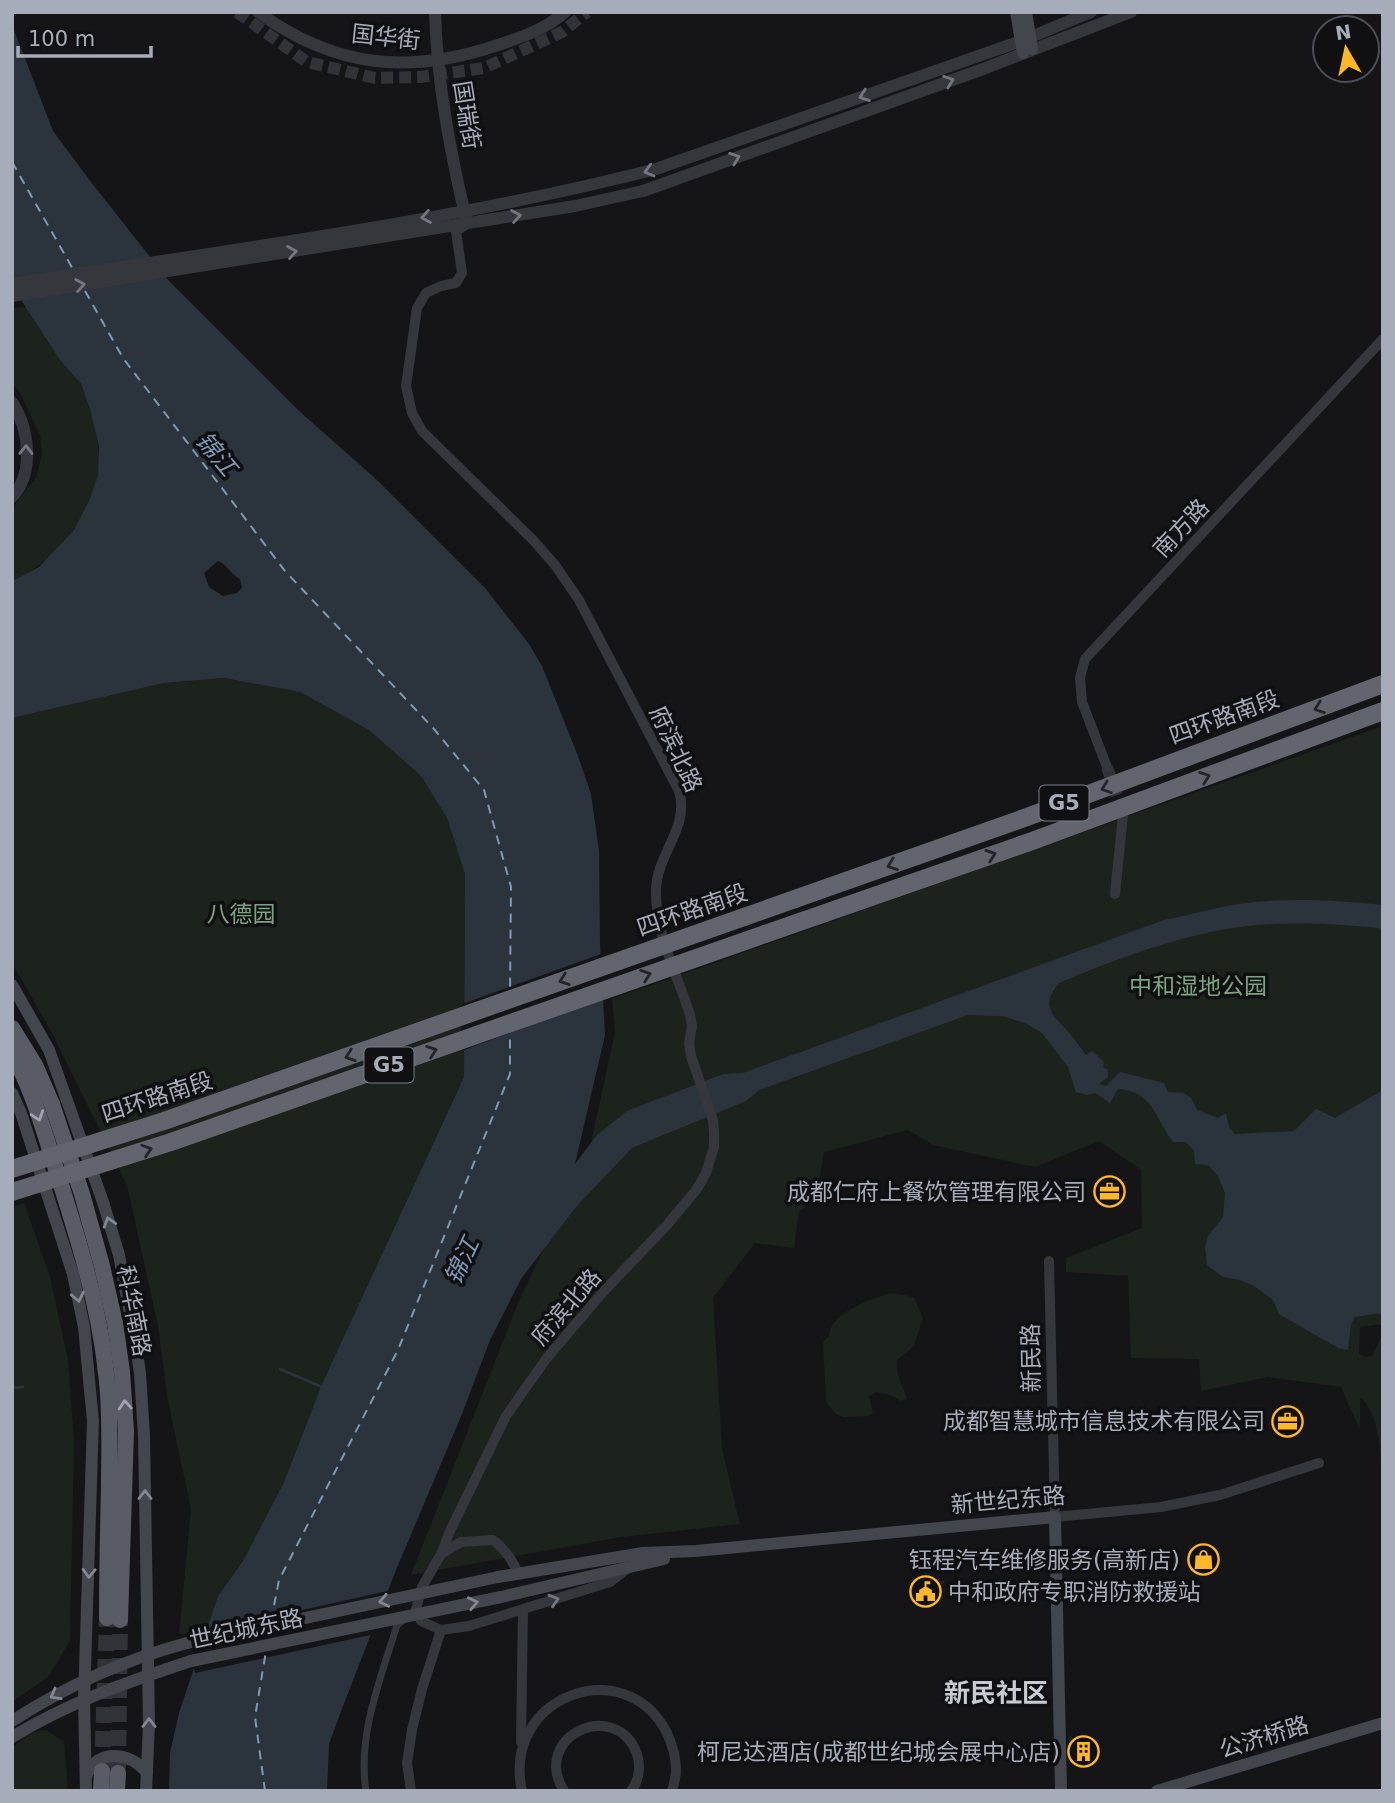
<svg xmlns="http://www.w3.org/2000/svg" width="1395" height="1803" font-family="'DejaVu Sans','Noto Sans SC',sans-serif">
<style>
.green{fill:#1b231c}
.water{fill:#2b343c;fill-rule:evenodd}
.pier{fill:#151518}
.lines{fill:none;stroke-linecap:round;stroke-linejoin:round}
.stream{stroke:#2b343c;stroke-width:2.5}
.ferry{stroke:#7b9ab6;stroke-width:2;stroke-dasharray:9 7;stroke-linecap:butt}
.tertiary-tunnel{stroke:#323338;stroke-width:12;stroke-dasharray:12 6;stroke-linecap:butt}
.secondary-tunnel{stroke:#323338;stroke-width:12;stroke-dasharray:12 6;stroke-linecap:butt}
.trunk-tunnel{stroke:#323338;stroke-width:16;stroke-dasharray:16 8;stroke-linecap:butt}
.pedestrian{stroke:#36373d;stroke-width:7}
.minor{stroke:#36373d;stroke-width:10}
.tertiary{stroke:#36373d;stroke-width:12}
.secondary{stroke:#44464d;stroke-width:12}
.trunk{stroke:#5a5c65;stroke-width:16}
.motorway{stroke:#62656e;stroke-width:18}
.secondary-bridge{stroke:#44464d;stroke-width:12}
.motorway-bridge{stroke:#62656e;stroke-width:18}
.oneway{stroke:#747781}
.oneway2{stroke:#24252a}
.oneway3{stroke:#9ea4b1}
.oneway4{stroke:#848893}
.labels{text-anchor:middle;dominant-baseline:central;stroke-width:7;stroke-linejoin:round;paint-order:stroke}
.shield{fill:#101013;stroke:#797d87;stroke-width:2}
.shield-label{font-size:21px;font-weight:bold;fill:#a6acb9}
.street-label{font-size:23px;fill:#a6acb9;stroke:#101013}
.park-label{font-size:23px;fill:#7ca57f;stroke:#101013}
.poi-label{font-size:23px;fill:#a6acb9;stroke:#101013;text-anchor:end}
.water-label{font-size:24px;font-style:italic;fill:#7b9ab6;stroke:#101013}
.quarter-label{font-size:26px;font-weight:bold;fill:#c8cbd4;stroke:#101013}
</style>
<rect width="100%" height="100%" fill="#151518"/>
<g class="green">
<path d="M27,307C37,324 48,341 59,357C66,367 77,376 82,387C93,413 103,448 98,476C89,521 53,563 12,581V508L36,478L42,454L40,435L20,393L12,382V308Z"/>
<path d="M224,678L300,692L369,730L421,776L447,818L465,874L464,1077L322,1384L284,1482L243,1561L218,1596L206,1634H179L191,1509L168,1401L158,1326L127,1185L52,1033L12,963V718L164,683Z"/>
<path d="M1383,726V1324L1360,1327L1359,1354L1366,1357L1372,1356L1383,1334V1461L1381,1459C1379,1438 1376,1411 1360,1397V1430L1341,1387L1268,1377L1201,1391L1199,1359L1131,1358L1128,1276L1066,1272V1258L1142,1228L1141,1170L1099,1141L1035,1167L933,1145L908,1130L824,1152L817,1195L799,1212L794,1248L755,1243L713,1298L722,1449L740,1524L621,1537L411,1575L520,1298L587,1161L615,1032L612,999Z"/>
<path d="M24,1203L50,1277L68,1360L74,1439L70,1640L49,1676L12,1702V1207Z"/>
<path d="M892,1293L914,1297L923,1319L913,1347L897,1360C895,1373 903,1386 907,1399L901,1401L888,1394L875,1392L869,1397L873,1413L868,1416L843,1417L836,1414L826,1402L823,1342L829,1336C829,1313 873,1298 892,1293Z"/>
<path d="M46,1730L64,1742L68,1791H12V1747L33,1732Z"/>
</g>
<path class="water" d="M12,25L53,131L91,182L169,281L298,410L377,480L485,588L529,644L542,666L578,756L591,794L599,851L600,943L605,1035L575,1164L597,1135L627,1111L723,1074L743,1073L1164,920C1187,916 1209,909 1232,905C1278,897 1336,900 1383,905V929L1371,927C1339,925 1307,922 1275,924C1204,926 1124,956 1059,983C1043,1002 1048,1012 1064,1027C1072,1035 1079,1046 1086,1055L1092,1051L1104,1062L1103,1067L1108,1070V1077L1099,1084L1106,1086L1120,1072L1164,1083L1168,1092L1184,1093L1191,1098L1197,1110L1218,1118L1226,1113L1229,1127L1235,1134L1294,1131L1316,1109L1335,1118L1383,1090V1313L1355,1317L1351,1324L1348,1350L1338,1348L1279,1314L1273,1300L1254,1286L1240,1280L1223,1277L1207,1265L1205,1247L1208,1236L1223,1217L1225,1193L1218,1176L1208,1165L1195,1164L1194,1151L1186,1142H1173C1154,1117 1154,1092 1118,1089L1110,1103L1095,1093L1087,1095L1076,1092L1068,1067L1042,1033L1025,1023L1003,1016L968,1015L759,1090L746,1101L632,1148L576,1207L521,1279L490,1340L462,1414L396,1570L343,1706L329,1744L327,1791H169L170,1753L179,1713L218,1596L243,1561L284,1482L322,1384L464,1077L465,874L447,818L421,776L369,730L300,692L224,678L164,683L12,718V581L39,567L74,530L89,501L98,476L99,446L90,409L81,384L60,360L12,286ZM218,561C228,565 230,574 240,579L242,588L237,593L223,596L209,587L204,573Z"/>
<g class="pier">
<path d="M604,953L607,997L461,1051L462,1004Z"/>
<path d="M392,1590L375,1634L195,1673L192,1663L203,1632Z"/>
</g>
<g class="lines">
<g class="stream">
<path d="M280,1369L322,1387"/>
<path d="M12,1388L23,1387"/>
</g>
<g class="ferry">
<path d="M12,162L74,271"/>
<path d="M85,291L123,358L285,571L434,729L484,790L511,887L510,990"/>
<path d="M271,1621L279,1580L398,1350L510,1074V1031"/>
<path d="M265,1791L255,1717L266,1651"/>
</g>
<path class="tertiary-tunnel" d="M1107,767L1123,813"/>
<path class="secondary-tunnel" d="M237,12L307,62L375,78L420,77L484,68L562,32L587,12"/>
<g class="trunk-tunnel">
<path d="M118,1770L120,1620"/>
<path d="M102,1771L107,1618"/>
</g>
<path class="pedestrian" d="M366,1791C357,1735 381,1678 397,1625L403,1620"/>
<g class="minor">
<path d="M1107,767L1082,702L1080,678L1085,659L1383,339"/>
<path d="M1115,894L1123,815"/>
<path d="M1049,1261L1055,1517L1161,1507L1220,1495L1319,1463"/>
<path d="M441,1554L450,1531L506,1416L546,1359L603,1292L666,1226L697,1189L706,1173L714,1147V1133L713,1120L691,1056L689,1043L692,1026L690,1015C677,973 655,934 656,889C657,854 690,827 679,791L579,600L555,565L533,540L422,431L412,413L406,386L417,308L426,293L441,286L456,283L462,273L456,231L467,224"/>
<path d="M441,1630L469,1626L610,1582L628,1568"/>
<path d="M441,1630L421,1621L416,1609L422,1587L441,1554L461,1542L493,1540C505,1549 512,1559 518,1573"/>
<path d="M521,1742L523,1610"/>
<path d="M411,1791L407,1763L412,1730L422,1689L441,1630"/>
<path d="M522,1791C501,1696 625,1651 667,1733C672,1744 676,1757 676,1770C676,1776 674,1784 672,1791"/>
<path d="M564,1791C530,1736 616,1697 637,1754C641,1767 639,1781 631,1791"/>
</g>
<g class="tertiary">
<path d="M258,12C335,68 409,75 498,45C522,37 546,29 565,12"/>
<path d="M435,12C437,83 450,150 466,219"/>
<path d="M12,284C227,250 445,223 656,169L1021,41L1091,12"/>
<path d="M12,296L575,206L643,191L983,69L1131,12"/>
<path d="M12,402C29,428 35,473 12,497"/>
</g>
<g class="secondary">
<path d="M1016,12L1023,53"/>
<path d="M1026,12L1032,49"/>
<path d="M12,985L49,1050L103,1202L119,1255L135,1340L140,1373L144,1436L149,1724L146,1791"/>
<path d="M12,1093L21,1113L73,1274L84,1327L93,1421L84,1700L86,1791"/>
<path d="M498,1577L643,1553L696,1551L1055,1517L1061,1791"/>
<path d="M501,1597L664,1559"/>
<path d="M12,1721C68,1685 123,1660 187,1643"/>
<path d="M12,1737C70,1702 127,1682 191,1661"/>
<path d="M86,1776C99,1748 128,1752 147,1772"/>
<path d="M1157,1791L1383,1723"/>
</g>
<g class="trunk">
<path d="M12,1028L35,1065L52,1104L82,1194L102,1266L115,1323L122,1372L126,1431L120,1620"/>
<path d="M12,1053C33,1090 44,1132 57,1172C78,1238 99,1305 106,1373C111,1410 109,1448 109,1485C108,1529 107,1574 107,1618"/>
<path d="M101,1791L102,1771"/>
<path d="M117,1791L118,1773"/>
</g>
<g class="motorway">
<path d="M744,917L1027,817L1383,684"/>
<path d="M765,934L1035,840L1383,711"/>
</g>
<g class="secondary-bridge">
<path d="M187,1643L498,1577"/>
<path d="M191,1661L501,1597"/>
</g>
<g class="motorway-bridge">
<path d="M12,1169L164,1121L744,917"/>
<path d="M12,1192L171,1142L765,934"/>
</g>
</g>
<defs><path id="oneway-chevron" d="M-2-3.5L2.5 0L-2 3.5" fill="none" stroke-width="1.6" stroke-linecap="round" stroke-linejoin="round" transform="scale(1.75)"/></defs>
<g class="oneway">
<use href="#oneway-chevron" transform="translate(949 81) rotate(-20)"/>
<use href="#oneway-chevron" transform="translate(864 96) rotate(161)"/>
<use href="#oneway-chevron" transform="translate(735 158) rotate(-20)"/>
<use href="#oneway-chevron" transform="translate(649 171) rotate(165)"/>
<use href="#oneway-chevron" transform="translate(516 216) rotate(-9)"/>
<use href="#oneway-chevron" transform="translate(426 217) rotate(170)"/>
<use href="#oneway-chevron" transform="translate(292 252) rotate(-9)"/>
<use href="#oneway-chevron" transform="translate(80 285) rotate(-9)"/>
<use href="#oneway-chevron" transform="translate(26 450) rotate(-89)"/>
<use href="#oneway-chevron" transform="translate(554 1600) rotate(-17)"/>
</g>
<g class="oneway2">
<use href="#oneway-chevron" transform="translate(1319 708) rotate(160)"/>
<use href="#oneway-chevron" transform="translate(1205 777) rotate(-20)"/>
<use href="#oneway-chevron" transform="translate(1106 788) rotate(160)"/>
<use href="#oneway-chevron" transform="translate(991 855) rotate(-19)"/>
<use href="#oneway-chevron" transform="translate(892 865) rotate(160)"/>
<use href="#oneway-chevron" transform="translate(646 975) rotate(-19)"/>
<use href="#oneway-chevron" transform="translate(564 980) rotate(161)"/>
<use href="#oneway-chevron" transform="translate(432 1051) rotate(-19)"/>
<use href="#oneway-chevron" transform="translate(350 1056) rotate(161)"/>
<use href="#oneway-chevron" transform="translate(147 1150) rotate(-18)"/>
</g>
<g class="oneway3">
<use href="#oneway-chevron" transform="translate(38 1116) rotate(72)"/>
<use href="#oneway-chevron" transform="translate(125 1405) rotate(-94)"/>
</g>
<g class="oneway4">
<use href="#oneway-chevron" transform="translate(109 1222) rotate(-107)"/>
<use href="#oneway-chevron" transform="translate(78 1297) rotate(78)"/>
<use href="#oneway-chevron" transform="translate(145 1495) rotate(-90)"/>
<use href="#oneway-chevron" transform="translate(89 1573) rotate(92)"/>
<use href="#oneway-chevron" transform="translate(384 1601) rotate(168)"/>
<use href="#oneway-chevron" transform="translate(473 1603) rotate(-12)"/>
<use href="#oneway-chevron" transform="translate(55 1695) rotate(151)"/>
<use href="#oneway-chevron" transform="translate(149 1723) rotate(-90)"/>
</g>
<defs>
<symbol id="office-ring" viewBox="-11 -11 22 22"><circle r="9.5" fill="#101013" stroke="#feb827" stroke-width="1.5"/><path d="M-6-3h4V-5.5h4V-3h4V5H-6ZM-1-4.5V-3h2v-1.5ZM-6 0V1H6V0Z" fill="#feb827"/></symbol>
<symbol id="shop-ring" viewBox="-11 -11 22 22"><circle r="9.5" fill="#101013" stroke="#feb827" stroke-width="1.5"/><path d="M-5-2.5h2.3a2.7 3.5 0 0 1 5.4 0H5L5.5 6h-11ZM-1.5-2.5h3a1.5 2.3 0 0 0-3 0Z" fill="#feb827"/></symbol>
<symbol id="civic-ring" viewBox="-11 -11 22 22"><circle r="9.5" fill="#101013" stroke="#feb827" stroke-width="1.5"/><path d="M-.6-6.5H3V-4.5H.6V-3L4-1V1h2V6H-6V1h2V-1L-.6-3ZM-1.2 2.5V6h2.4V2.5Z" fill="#feb827"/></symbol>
<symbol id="building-ring" viewBox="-11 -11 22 22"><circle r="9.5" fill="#101013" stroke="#feb827" stroke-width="1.5"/><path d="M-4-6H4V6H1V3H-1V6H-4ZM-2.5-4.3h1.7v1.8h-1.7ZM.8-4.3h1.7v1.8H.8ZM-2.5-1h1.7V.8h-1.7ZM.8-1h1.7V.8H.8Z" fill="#feb827"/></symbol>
</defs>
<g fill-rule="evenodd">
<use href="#office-ring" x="1092" y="1174" width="35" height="35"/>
<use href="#office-ring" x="1270" y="1404" width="35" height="35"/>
<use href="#shop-ring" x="1186" y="1542" width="35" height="35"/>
<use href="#civic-ring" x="908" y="1574" width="35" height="35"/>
<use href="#building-ring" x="1066" y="1734" width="35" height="35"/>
</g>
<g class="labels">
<g class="shield">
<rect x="1039.5" y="785.5" width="49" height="35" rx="5"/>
<rect x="364.5" y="1047.5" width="49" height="35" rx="5"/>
</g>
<g class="shield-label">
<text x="1064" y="803">G5</text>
<text x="389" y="1065">G5</text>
</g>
<g class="street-label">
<text transform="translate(386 37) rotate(6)">国华街</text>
<text transform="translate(467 115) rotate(81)">国瑞街</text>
<text transform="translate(1181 528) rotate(-47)">南方路</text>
<text transform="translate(1224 717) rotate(-20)">四环路南段</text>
<text transform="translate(676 749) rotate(65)">府滨北路</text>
<text transform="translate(692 910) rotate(-19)">四环路南段</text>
<text transform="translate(157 1097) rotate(-18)">四环路南段</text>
<text transform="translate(566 1307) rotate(-49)">府滨北路</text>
<text transform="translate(134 1311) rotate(79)">科华南路</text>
<text transform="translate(1031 1358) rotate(-91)">新民路</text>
<text transform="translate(1008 1500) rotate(-5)">新世纪东路</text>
<text transform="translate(246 1629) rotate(-12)">世纪城东路</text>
<text transform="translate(1264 1737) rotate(-17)">公济桥路</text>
</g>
<g class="park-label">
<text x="241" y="914">八德园</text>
<text x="1198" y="986">中和湿地公园</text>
</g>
<g class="poi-label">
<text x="1086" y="1192">成都仁府上餐饮管理有限公司</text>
<text x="1265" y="1421">成都智慧城市信息技术有限公司</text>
<text x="1180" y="1560">钰程汽车维修服务(高新店)</text>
<text x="948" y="1592" text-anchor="start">中和政府专职消防救援站</text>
<text x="1060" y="1752">柯尼达酒店(成都世纪城会展中心店)</text>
</g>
<g class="water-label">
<text transform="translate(216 454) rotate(50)">锦江</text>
<text transform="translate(462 1261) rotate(-65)">锦江</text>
</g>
<g class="quarter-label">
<text x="996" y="1693">新民社区</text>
</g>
</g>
<rect width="1395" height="1803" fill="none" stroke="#a6acb9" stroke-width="28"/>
<g transform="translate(1346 49) rotate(351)"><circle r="33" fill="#101013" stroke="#4c4e55" stroke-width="2"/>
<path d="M0-5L12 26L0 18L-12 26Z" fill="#feb827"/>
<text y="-10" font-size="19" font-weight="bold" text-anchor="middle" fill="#a6acb9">N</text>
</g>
<path d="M18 46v10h133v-10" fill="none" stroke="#a6acb9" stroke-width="3.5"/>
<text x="28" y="46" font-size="21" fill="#a6acb9" stroke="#101013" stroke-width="5" paint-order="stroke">100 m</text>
</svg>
